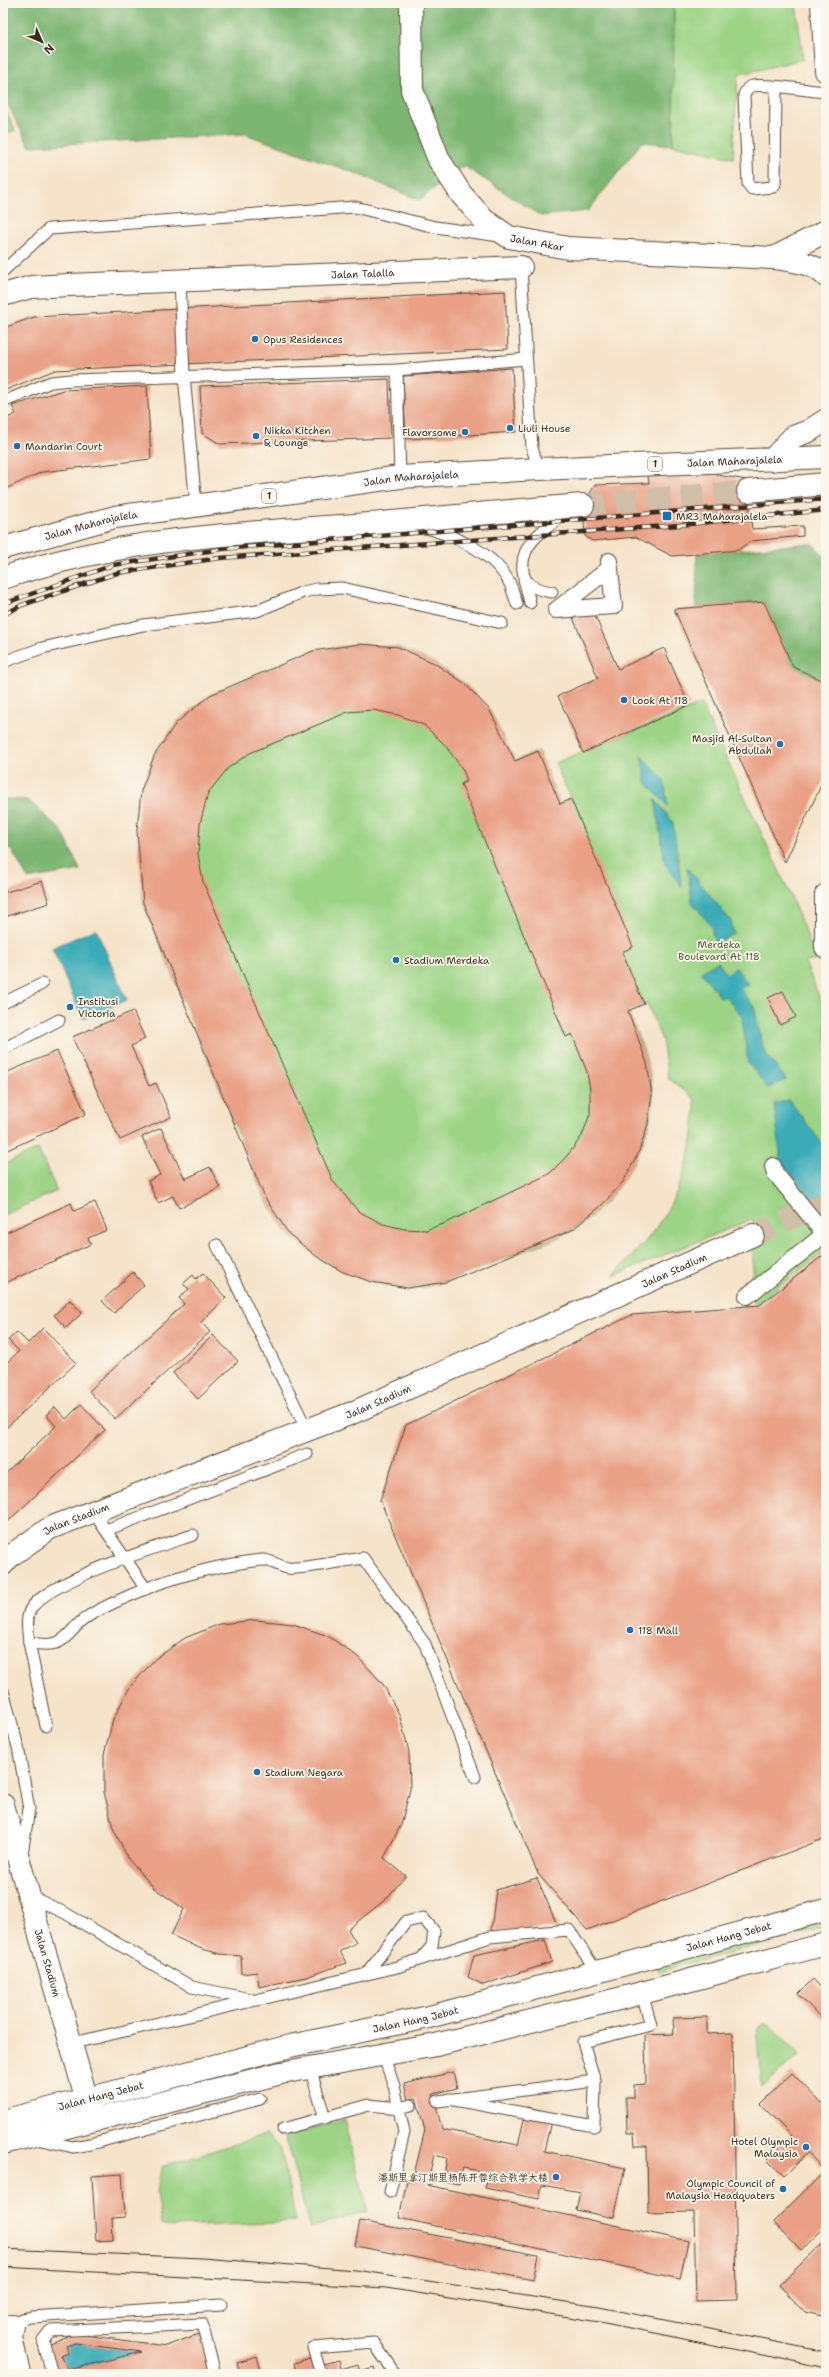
<svg xmlns="http://www.w3.org/2000/svg" width="829" height="2377" font-family="'Shantell Sans','LXGW WenKai TC',sans-serif">
<style>
.green{fill:#9cd385;stroke:#6c7e52}
.forest{fill:#7db572;stroke:#5c7048}
.water{fill:#3bacb7;stroke:#3b6b6a}
.building{fill:#e9a086;fill-rule:evenodd}
.lines{fill:none;stroke-linecap:round;stroke-linejoin:round}
.minor-tunnel{stroke:#d0bea8;stroke-width:22;stroke-dasharray:22 11;stroke-linecap:butt}
.trunk-tunnel{stroke:#d0bea8;stroke-width:22;stroke-dasharray:22 11;stroke-linecap:butt}
.service-casing{stroke:#574638;stroke-width:13}
.pedestrian-casing{stroke:#574638;stroke-width:18}
.minor-casing{stroke:#574638;stroke-width:24}
.tertiary-casing{stroke:#574638;stroke-width:24}
.trunk-casing{stroke:#574638;stroke-width:24}
.service{stroke:#fff;stroke-width:11}
.pedestrian{stroke:#fff;stroke-width:16}
.minor{stroke:#fff;stroke-width:22}
.tertiary{stroke:#fff;stroke-width:22}
.trunk{stroke:#fff;stroke-width:22}
.tram{stroke:#3b2a1e;stroke-width:1}
.rail-casing{stroke:#3b2a1e;stroke-width:4.5}
.rail{stroke:#fbf7ec;stroke-width:3;stroke-dasharray:9;stroke-linecap:butt}
.poi-dot{fill:#1f6fb2;stroke:#fbf7ec;stroke-width:1.5}
.labels{text-anchor:middle;dominant-baseline:central;stroke-width:3.5;stroke-linejoin:round;paint-order:stroke}
.shield{fill:#fbf7ec;stroke:#75685c;stroke-width:1}
.shield-label{font-size:9px;font-weight:bold;fill:#3b2a1e}
.street-label{font-size:10px;fill:#3b2a1e;stroke:#fbf7ec}
.poi-label{font-size:10px;fill:#3b2a1e;stroke:#fbf7ec;text-anchor:start}
.park-label{font-size:10px;fill:#535438;stroke:#fbf7ec}
</style>
<rect width="100%" height="100%" fill="#fbf7ec"/>
<filter id="ink" filterUnits="userSpaceOnUse"><feTurbulence type="fractalNoise" baseFrequency=".025" numOctaves="2"/><feDisplacementMap in="SourceGraphic" scale="8" xChannelSelector="R" yChannelSelector="G"/><feConvolveMatrix kernelMatrix="1 2 1 2 8 2 1 2 1" color-interpolation-filters="sRGB"/></filter>
<filter id="wash" filterUnits="userSpaceOnUse"><feTurbulence type="fractalNoise" baseFrequency=".012" numOctaves="4" result="noise"/><feDisplacementMap in="SourceGraphic" scale="16" xChannelSelector="R" yChannelSelector="G"/><feGaussianBlur stdDeviation="0.9" result="paint"/><feColorMatrix in="noise" values="0 0 0 0 0 0 0 0 0 0 0 0 0 0 0 0 0 1.4 0 .05"/><feComposite in="paint" operator="in"/></filter>
<g filter="url(#wash)">
<rect width="100%" height="100%" fill="#f5e3ca"/>
<g class="green">
<path d="M674,3H796L803,59L738,75L733,158L673,145Z"/>
<path d="M3,103L15,130L3,135Z"/>
<path d="M359,644L398,647L434,663L464,683L489,709L515,761L538,751L560,804L571,799L555,763L701,704L789,892L817,960L805,962L826,1014V1251L756,1304L736,1288L753,1275V1219L613,1276C623,1265 634,1254 644,1243C679,1202 696,1152 695,1099L668,1078L662,1040L647,1003L628,1011C638,1037 652,1066 652,1095C653,1144 614,1206 572,1230C550,1243 515,1254 490,1264C467,1273 432,1290 407,1288C369,1285 334,1270 305,1247C299,1242 292,1238 288,1233C279,1222 272,1210 265,1198L143,903L141,791L154,756L176,723L210,695L313,651Z"/>
<path d="M38,1149L57,1191L3,1215V1165Z"/>
<path d="M826,1919V1927L824,1928L659,1971L657,1964Z"/>
<path d="M762,2024H768L799,2054L762,2088L757,2037L758,2029Z"/>
<path d="M344,2120L368,2212L310,2228L285,2136Z"/>
<path d="M266,2134L281,2149L296,2222L173,2227L162,2224L157,2193L161,2167Z"/>
</g>
<g class="forest">
<path d="M3,3H674L673,145L642,142L588,211L541,216L464,166L419,200L355,173L245,134L29,146L3,95Z"/>
<path d="M802,544H813L826,558V682L793,667L764,602L696,607L697,554Z"/>
<path d="M3,799L28,800L62,831L80,870L28,879L11,849L3,850Z"/>
</g>
<g class="water">
<path d="M641,755L664,780L668,806L646,783Z"/>
<path d="M655,799L673,822L682,887L665,864Z"/>
<path d="M687,867L731,921L734,934L715,943L711,926L692,902Z"/>
<path d="M96,929L127,1000L83,1019L52,948Z"/>
<path d="M718,962L726,974L736,968L748,984L740,989L754,1007L764,1051L786,1080L768,1088L748,1063L742,1017L725,996L721,998L701,972Z"/>
<path d="M789,1100L824,1146L826,1218L781,1161L774,1104Z"/>
<path d="M75,2343L141,2352L68,2370L61,2355L68,2352L66,2346Z"/>
</g>
<g id="blocks">
<g class="building">
<path d="M505,291L508,349L55,370L3,391V328L34,317Z"/>
<path d="M512,368L516,432L406,439L403,376Z"/>
<path d="M389,379L391,438L220,444L202,433L200,386Z"/>
<path d="M147,386L151,459L42,472L3,490V420L16,414L12,406L63,390Z"/>
<path d="M716,456L717,475L747,480L752,529L803,526V536L751,541L738,550L672,556L636,537L592,541L585,536L583,505L595,485L649,483L646,463Z"/>
<path d="M764,602L793,667L826,682V775L785,862L674,609Z"/>
<path d="M593,611L618,669L664,648L689,705L583,753L558,696L598,678L571,613Z"/>
<path d="M359,644L398,647L434,663L464,683L489,709L515,761L538,751L560,804L571,799L633,947L622,952L644,1004L628,1011L647,1063L652,1095L648,1124L638,1154L623,1182L602,1205L572,1230L446,1282L408,1288L372,1282L343,1272L316,1256L289,1234L265,1198L143,903L137,831L141,791L154,756L176,723L210,695L313,651ZM373,710L398,715L424,725L445,745L463,770L467,781L461,784L566,1037L572,1034L587,1072L590,1090V1114L582,1136L567,1156L549,1174L446,1223L426,1230L404,1229L383,1224L358,1211L333,1181L203,882L198,854L200,824L208,793L228,768L250,753L348,712Z"/>
<path d="M42,881L49,903L4,917L3,893Z"/>
<path d="M783,991L796,1017L780,1025L768,998Z"/>
<path d="M133,1011L145,1039L131,1046L149,1086L156,1083L171,1117L120,1140L72,1037Z"/>
<path d="M57,1051L86,1114L3,1152V1074Z"/>
<path d="M161,1128L185,1179L210,1167L220,1188L179,1208L173,1196L158,1203L148,1181L160,1175L142,1137Z"/>
<path d="M95,1202L107,1230L88,1238L91,1244L3,1284V1234L71,1203L74,1211Z"/>
<path d="M826,1253V1838L587,1930L538,1874L380,1500L406,1425L632,1315L760,1305Z"/>
<path d="M133,1272L144,1285L114,1313L102,1301Z"/>
<path d="M203,1273L226,1298L201,1322L210,1332L115,1419L89,1391L184,1304L179,1298L189,1289L183,1284L193,1275L196,1279Z"/>
<path d="M70,1300L82,1313L66,1328L54,1315Z"/>
<path d="M43,1328L76,1363L3,1431V1366L19,1351L8,1340L17,1332L28,1343Z"/>
<path d="M213,1335L238,1361L198,1399L173,1373Z"/>
<path d="M81,1404L105,1430L3,1526V1476L56,1426L46,1415L55,1407L66,1419Z"/>
<path d="M256,1620L293,1624L328,1636L358,1657L383,1684L400,1717L409,1752L410,1789L401,1825L384,1858L406,1876L385,1900L348,1929L356,1943L340,1951L346,1963L306,1977L259,1987L257,1972L242,1974L241,1956L220,1954L199,1948L171,1935L184,1909L154,1888L129,1860L113,1828L104,1792V1755L113,1719L130,1687L155,1659L185,1638L220,1624Z"/>
<path d="M537,1878L558,1927L491,1931L496,1890Z"/>
<path d="M545,1940L552,1962L483,1985L468,1977L474,1955Z"/>
<path d="M813,1979L826,1993V2023L798,1994Z"/>
<path d="M707,2017V2034L733,2033L737,2300L696,2301L694,2212L648,2213L647,2146H635L634,2133H627L626,2097H634V2085L646,2084L645,2035L674,2034L673,2018Z"/>
<path d="M453,2072L457,2088L433,2094L442,2129L518,2145L527,2107L553,2113L544,2151L625,2168L614,2218L576,2210L580,2192L542,2185L539,2199L485,2188L489,2173L463,2168L459,2184L443,2181L447,2158L434,2155L427,2185L688,2241L680,2279L399,2218L407,2181L412,2182L425,2130L416,2098L408,2100L404,2084Z"/>
<path d="M792,2073L826,2108V2227L801,2251L773,2222L825,2171L808,2153L784,2176L767,2160L792,2136L760,2104Z"/>
<path d="M122,2174L125,2217L112,2218L113,2240L96,2241L92,2176Z"/>
<path d="M360,2221L538,2255L533,2280L355,2246Z"/>
<path d="M826,2240V2317L805,2312L779,2285Z"/>
<path d="M201,2333L210,2374H56L48,2345L76,2334L166,2346ZM75,2343L141,2352L68,2370L61,2355L68,2352L66,2346Z"/>
<path d="M257,2357L262,2374H240L237,2363Z"/>
<path d="M313,2357L317,2374H286L296,2371L294,2363Z"/>
<path d="M339,2360L341,2369L358,2364L360,2371L374,2367L376,2374H324L321,2365Z"/>
</g>
</g>
</g>
<g filter="url(#ink)">
<use href="#blocks" fill-opacity="0" stroke="#574638" stroke-width="1"/>
<g class="lines">
<path class="minor-tunnel" d="M753,1235L826,1203"/>
<path class="trunk-tunnel" d="M583,505L748,491"/>
<defs>
<g id="service">
<path d="M776,88L775,184L773,187L752,189L748,184L744,95C746,91 747,87 752,86C765,83 810,91 826,92"/>
<path d="M521,267L532,448L539,469"/>
<path d="M3,271L49,229L355,207L435,227L500,236"/>
<path d="M180,280L184,375L196,506"/>
<path d="M397,370L400,477"/>
<path d="M3,402L51,382L71,380L397,370L526,359"/>
<path d="M418,525C451,535 490,549 508,580C512,587 514,596 517,604"/>
<path d="M524,579L530,603"/>
<path d="M552,592C539,590 524,586 523,571C519,541 551,525 572,509"/>
<path d="M3,662L42,648L143,625L257,611L303,592L317,589L342,588L502,623"/>
<path d="M3,1003L42,984"/>
<path d="M3,1049L59,1020"/>
<path d="M217,1245L307,1430"/>
<path d="M96,1510L100,1522L146,1589"/>
<path d="M106,1530L307,1454"/>
<path d="M193,1535C157,1547 53,1579 32,1607C25,1616 28,1632 29,1642C71,1652 64,1629 92,1614C109,1604 127,1597 145,1589C179,1575 225,1564 262,1560C270,1559 279,1567 288,1568C300,1570 347,1560 363,1558L425,1644L475,1777"/>
<path d="M29,1642L46,1726"/>
<path d="M3,1691L18,1747L29,1809L22,1854"/>
<path d="M28,1895L65,1913L192,1987L250,1999"/>
<path d="M365,1975L406,1922L423,1918L434,1931L432,1946L421,1959"/>
<path d="M69,2044L397,1967L490,1937L569,1930L597,1972"/>
<path d="M383,2054L394,2086L404,2132L390,2192"/>
<path d="M310,2068L325,2118"/>
<path d="M449,2099L594,2126L595,2081L583,2042L651,2025L642,1993"/>
<path d="M438,2101L595,2081"/>
<path d="M283,2129L369,2105L399,2108L411,2105"/>
<path d="M37,2139L73,2147L90,2144L260,2099"/>
<path d="M13,2326L22,2319L31,2317L221,2305"/>
<path d="M52,2374L43,2340L50,2331L202,2324L215,2374"/>
<path d="M321,2374L313,2348L374,2343L395,2374"/>
</g>
<g id="pedestrian">
<path d="M609,561C611,576 612,591 614,606L556,610L610,568"/>
<path d="M773,1166L775,1173L824,1233"/>
<path d="M747,1296L826,1233"/>
</g>
<g id="minor">
<path id="s1" d="M411,3L412,90L439,160L461,194L484,220L509,237L568,248L774,258C792,261 813,262 826,276"/>
<path d="M822,3L826,71"/>
<path d="M774,258L826,231"/>
<path id="s2" d="M3,295L31,287L69,285L521,267"/>
<path d="M772,460L793,437L809,431L826,420"/>
<path d="M826,895V947"/>
<path id="s3" d="M3,1564L10,1556L50,1528L352,1413L753,1235"/>
<path id="s4" d="M3,1805L92,2118"/>
<path d="M13,2326L11,2337L19,2374"/>
</g>
<g id="tertiary">
<path id="s5" d="M3,2121L290,2046L429,2017L826,1910"/>
<path d="M3,2143L281,2073L436,2045L642,1993L826,1944"/>
</g>
<g id="trunk">
<path d="M748,491L826,484"/>
<path id="s6" d="M3,548L115,517L400,477L539,469L826,457"/>
<path d="M3,578C125,537 242,533 369,524C441,518 512,510 583,505"/>
</g>
</defs>
<use href="#service" class="service-casing"/>
<use href="#pedestrian" class="pedestrian-casing"/>
<use href="#minor" class="minor-casing"/>
<use href="#tertiary" class="tertiary-casing"/>
<use href="#trunk" class="trunk-casing"/>
<use href="#service" class="service"/>
<use href="#pedestrian" class="pedestrian"/>
<use href="#minor" class="minor"/>
<use href="#tertiary" class="tertiary"/>
<use href="#trunk" class="trunk"/>
<g class="tram">
<path d="M3,2249L202,2258L356,2270L599,2307L826,2352"/>
<path d="M3,2267L386,2288L600,2322L826,2368"/>
</g>
<defs>
<g id="rail">
<path d="M3,604L113,565L222,549L826,499"/>
<path d="M3,615L22,605L117,573L220,558L680,525L826,510"/>
</g>
</defs>
<use href="#rail" class="rail-casing"/>
<use href="#rail" class="rail"/>
</g>
</g>
<g class="poi-dot">
<circle cx="255" cy="339" r="4"/>
<circle cx="510" cy="428" r="4"/>
<circle cx="465" cy="432" r="4"/>
<circle cx="256" cy="436" r="4"/>
<circle cx="17" cy="446" r="4"/>
<rect x="662" y="511" width="10" height="10" rx="2"/>
<circle cx="624" cy="700" r="4"/>
<circle cx="780" cy="744" r="4"/>
<circle cx="396" cy="960" r="4"/>
<circle cx="70" cy="1007" r="4"/>
<circle cx="630" cy="1630" r="4"/>
<circle cx="257" cy="1772" r="4"/>
<circle cx="806" cy="2147" r="4"/>
<circle cx="556" cy="2177" r="4"/>
<circle cx="783" cy="2189" r="4"/>
</g>
<g class="labels">
<g class="shield">
<rect x="648" y="457" width="14" height="14" rx="3"/>
<rect x="262" y="489" width="14" height="14" rx="3"/>
</g>
<g class="shield-label">
<text x="655" y="464">1</text>
<text x="269" y="496">1</text>
</g>
<g class="street-label">
<text stroke="none"><textPath href="#s1" startOffset="296">Jalan Akar</textPath></text>
<text stroke="none"><textPath href="#s2" startOffset="361">Jalan Talalla</textPath></text>
<text stroke="none"><textPath href="#s6" startOffset="739">Jalan Maharajalela</textPath></text>
<text stroke="none"><textPath href="#s6" startOffset="415">Jalan Maharajalela</textPath></text>
<text stroke="none"><textPath href="#s6" startOffset="91">Jalan Maharajalela</textPath></text>
<text stroke="none"><textPath href="#s3" startOffset="735">Jalan Stadium</textPath></text>
<text stroke="none"><textPath href="#s3" startOffset="411">Jalan Stadium</textPath></text>
<text stroke="none"><textPath href="#s3" startOffset="87">Jalan Stadium</textPath></text>
<text stroke="none"><textPath href="#s5" startOffset="749">Jalan Hang Jebat</textPath></text>
<text stroke="none"><textPath href="#s4" startOffset="164">Jalan Stadium</textPath></text>
<text stroke="none"><textPath href="#s5" startOffset="425">Jalan Hang Jebat</textPath></text>
<text stroke="none"><textPath href="#s5" startOffset="101">Jalan Hang Jebat</textPath></text>
</g>
<g class="poi-label">
<text x="263" y="339">Opus Residences</text>
<text x="518" y="428">Liuli House</text>
<text x="264" y="430">Nikka Kitchen<tspan x="264" dy="12">&amp; Lounge</tspan></text>
<text x="457" y="432" text-anchor="end">Flavorsome</text>
<text x="25" y="446">Mandarin Court</text>
<text x="676" y="516">MR3 Maharajalela</text>
<text x="632" y="700">Look At 118</text>
<text x="772" y="738" text-anchor="end">Masjid Al-Sultan<tspan x="772" dy="12">Abdullah</tspan></text>
<text x="404" y="960">Stadium Merdeka</text>
<text x="78" y="1001">Institusi<tspan x="78" dy="12">Victoria</tspan></text>
<text x="638" y="1630">118 Mall</text>
<text x="265" y="1772">Stadium Negara</text>
<text x="798" y="2141" text-anchor="end">Hotel Olympic<tspan x="798" dy="12">Malaysia</tspan></text>
<text x="548" y="2177" text-anchor="end">潘斯里拿汀斯里杨陈开蓉综合教学大楼</text>
<text x="775" y="2183" text-anchor="end">Olympic Council of<tspan x="775" dy="12">Malaysia Headquaters</tspan></text>
</g>
<g class="park-label">
<text x="719" y="944">Merdeka<tspan x="719" dy="12">Boulevard At 118</tspan></text>
</g>
</g>
<rect width="829" height="2377" fill="none" stroke="#fbf7ec" stroke-width="16"/>
<g transform="translate(42 42) rotate(135)" stroke="#fbf7ec" stroke-width="3" paint-order="stroke">
<path d="M0-3L7 15L0 10L-7 15Z" fill="#3b2a1e"/>
<text y="-6" font-size="11" font-weight="bold" text-anchor="middle" fill="#3b2a1e">N</text>
</g>
</svg>
